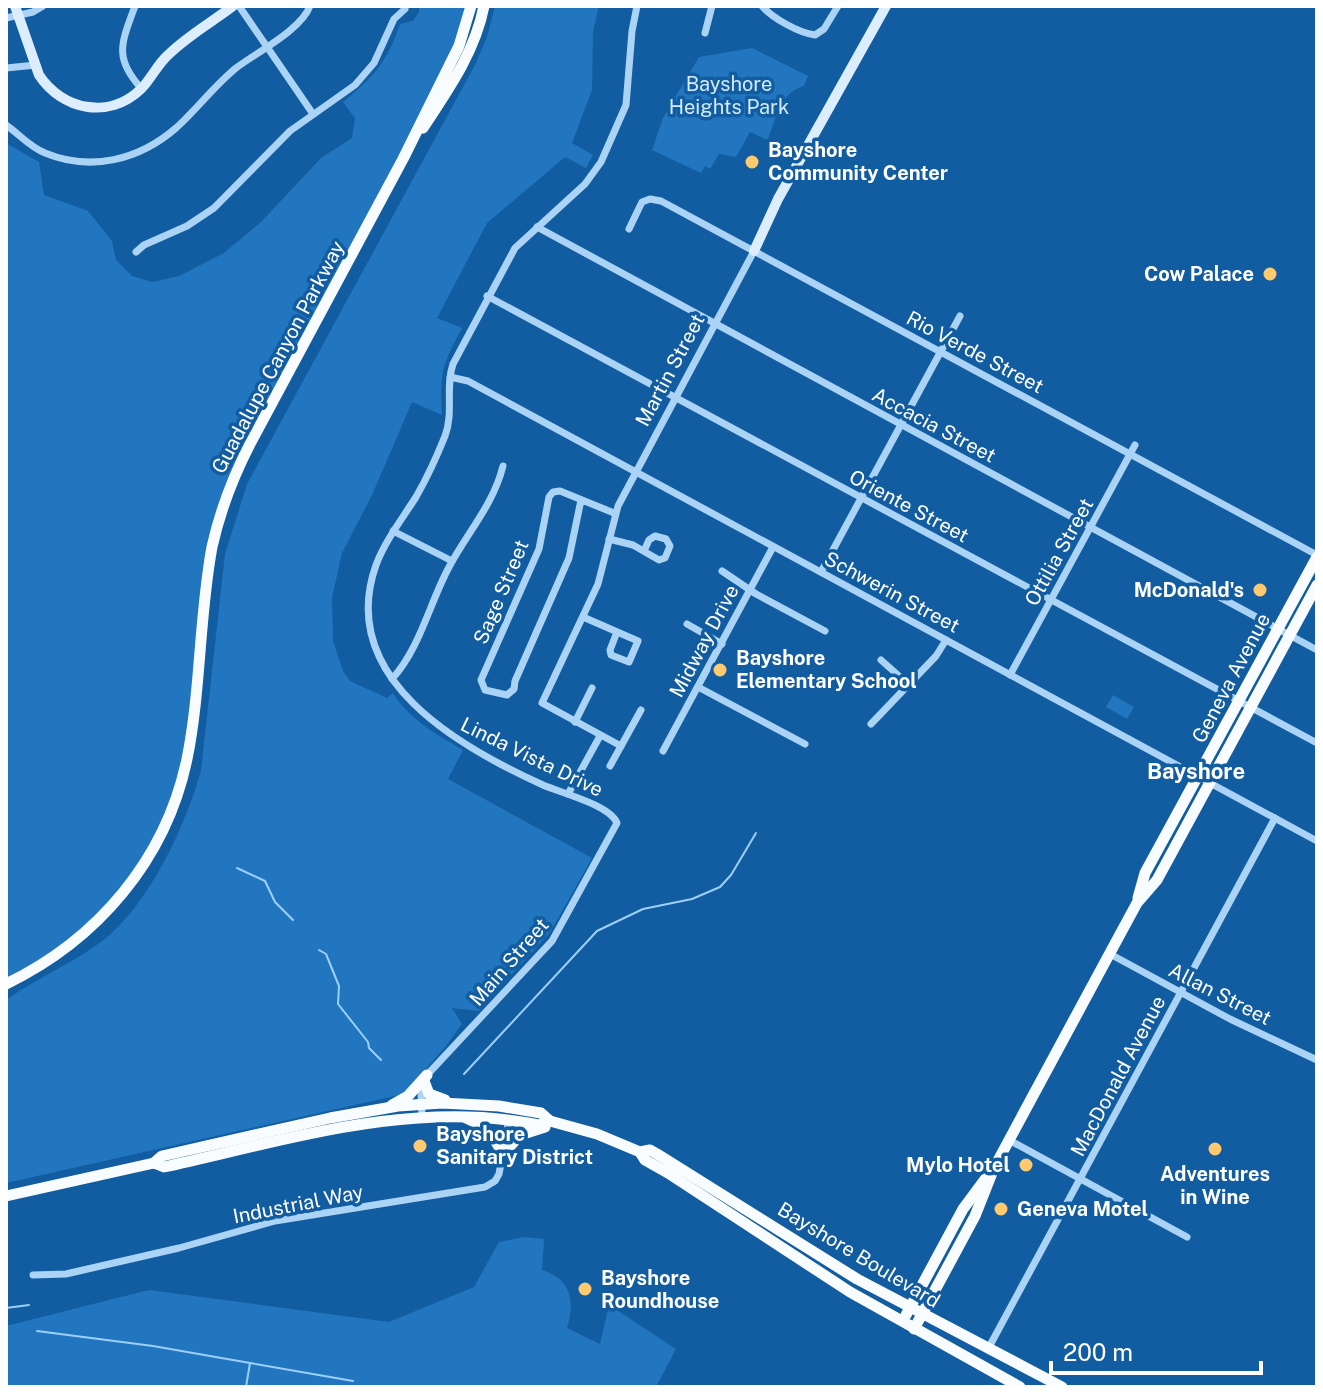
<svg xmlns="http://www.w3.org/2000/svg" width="1323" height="1393" font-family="'Public Sans',sans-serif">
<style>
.green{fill:#2176bf}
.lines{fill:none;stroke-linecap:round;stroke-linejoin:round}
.stream{stroke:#9dcff8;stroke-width:2}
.street{stroke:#abd3f5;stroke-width:7}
.secondary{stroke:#dcedfd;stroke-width:10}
.primary{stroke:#f9fcff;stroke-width:11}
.poi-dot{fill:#ffc96f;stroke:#125da1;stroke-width:3}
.labels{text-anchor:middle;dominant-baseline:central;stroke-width:7;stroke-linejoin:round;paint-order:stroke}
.park-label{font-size:20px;fill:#d4ebfe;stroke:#125da1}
.poi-label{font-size:20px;font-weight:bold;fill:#fff;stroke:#125da1;text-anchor:start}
.street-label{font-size:20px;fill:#fff;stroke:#125da1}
.neighbourhood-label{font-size:22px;font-weight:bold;fill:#fff;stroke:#125da1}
</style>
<rect width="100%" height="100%" fill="#125da1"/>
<g class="green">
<path d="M419,6H471L464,31L250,444L220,515L189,744L161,834L108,911L6,984V143L39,162L44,195L88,211L112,241L116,260L132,276L152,282L179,276L224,253L260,223L321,158L352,138L355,118L343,102C374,77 387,62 400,24L413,21L419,12Z"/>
<path d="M495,6H599L593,31L592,90L572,143L593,155L586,168L565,157L487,223L437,318L462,328C442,366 440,371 442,415L412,402L372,495L342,553L332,598L333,641L343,671L350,681L387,698L393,693C410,720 436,734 463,750L448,779L592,858L551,931L479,1011L452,1008L462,1024L446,1046L404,1094L6,1183V1000C38,977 74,963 105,939C150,902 186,825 201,770L225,554L247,484L475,65L487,37Z"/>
<path d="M752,48L808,76L804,86C779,92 777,120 767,140L750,132L736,157L719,154L710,169L705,166L701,173L652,150L663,118L699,57Z"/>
<path d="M1113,695L1134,707L1127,719L1106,707Z"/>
<path d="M523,1237L544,1239L542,1270C572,1279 575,1302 567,1328L600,1344L609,1305L676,1349L656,1387H6V1326L149,1290L389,1322L474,1287L499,1242Z"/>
</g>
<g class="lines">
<g class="stream">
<path d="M237,868L265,881L275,902L293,920"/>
<path d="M319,950L326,954L339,986L338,1004L368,1042L369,1048L381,1060"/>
<path d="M464,1074L597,931L643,909L692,899L720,887L731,875L756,833"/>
<path d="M6,1308L29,1305"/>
<path d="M37,1331L153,1346L250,1363"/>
<path d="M246,1387L250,1363L353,1381"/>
</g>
<g class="street">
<path d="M135,6C122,42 113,57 141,88"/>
<path d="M239,6L313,114"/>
<path d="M762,6C772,18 799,33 815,35L824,29L838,6"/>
<path d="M6,18L33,12L43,6"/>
<path d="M705,33L712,6"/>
<path d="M6,68L36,65"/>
<path d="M6,125C19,134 30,147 45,153C91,172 139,160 176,128C197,109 214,86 236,68C257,52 301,30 310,6"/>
<path d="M537,227L1317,650"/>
<path d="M629,229L642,202L650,199L661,201L1317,555"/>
<path d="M136,252L144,245L187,226L214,208L290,131L355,85L374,63L394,19L405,9"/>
<path d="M487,296L1317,743"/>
<path d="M450,377L468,381L1317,841"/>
<path d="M581,500L569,558L515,681L514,689L507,695L485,690L481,680L539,549L549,497L553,492L560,491L614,513"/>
<path d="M393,531L452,561"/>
<path d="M609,539L633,545L659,560L665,558L670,546L666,539L655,536L649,540L644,551"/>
<path d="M722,571L756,594L825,631"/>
<path d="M821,572L960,316"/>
<path d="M583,617L638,641L629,662L611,655L610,650L617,632"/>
<path d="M687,624L722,644"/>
<path d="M881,660L909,685"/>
<path d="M1010,675L1135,445"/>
<path d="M392,679C420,648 429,605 448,569C466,534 493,506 503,466"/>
<path d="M698,687L805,744"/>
<path d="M575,722L592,688"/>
<path d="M871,724L936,656L946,640"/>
<path d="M621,746L542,703L598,584L618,506L754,251"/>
<path d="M663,751L773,547"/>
<path d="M610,766L641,710"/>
<path d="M568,794L600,736"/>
<path d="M1110,954L1230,1019L1317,1060"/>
<path d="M422,1116L421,1092L427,1075L552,941L617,823C610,805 561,793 543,785C459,747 336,678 376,565C385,541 402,519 416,497C427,478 437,456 445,436C454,413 445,387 453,364L515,248L585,184L601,162L626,105L632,31L637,6"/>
<path d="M1009,1140L1187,1237"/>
<path d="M33,1275L66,1274L179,1248L275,1221L485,1187L495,1181L499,1174L509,1119"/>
<path d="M988,1349L1275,818"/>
</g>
<g class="secondary">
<path d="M15,6L39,75C62,110 109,120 141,89C151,79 157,65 168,55C187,36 212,22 233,6"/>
<path d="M754,251L778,199L886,6"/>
</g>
<g class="primary">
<path d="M423,128C448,90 475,52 484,6"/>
<path d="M1138,898L1145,873L1317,557"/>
<path d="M6,984C97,940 166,860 187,759C201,690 199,617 212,547C220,511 233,477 250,444L403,159L459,46L471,6"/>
<path d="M424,1081L429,1094L445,1100"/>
<path d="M392,1105L408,1096L427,1075"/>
<path d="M466,1118C485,1126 494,1136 503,1154L520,1135L545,1127"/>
<path d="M640,1152L645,1160L668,1173L850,1292L1020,1387"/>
<path d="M154,1163L164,1167C287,1140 413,1099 539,1125L550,1121"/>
<path d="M6,1196L154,1163L162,1156L330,1118L398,1106L442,1103L499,1106L541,1113L550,1121L597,1134L640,1152L650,1150L657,1154L857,1279L1062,1387"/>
<path d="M906,1315L963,1209L986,1178"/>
<path d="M914,1329L975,1216L994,1168L1111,951L1137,903L1157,880L1317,585"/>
</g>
</g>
<g class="poi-dot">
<circle cx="752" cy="162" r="8"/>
<circle cx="1270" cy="274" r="8"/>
<circle cx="1260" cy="590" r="8"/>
<circle cx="720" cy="670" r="8"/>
<circle cx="420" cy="1146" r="8"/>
<circle cx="1215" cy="1149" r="8"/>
<circle cx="1026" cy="1165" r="8"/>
<circle cx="1001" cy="1209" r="8"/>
<circle cx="585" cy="1289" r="8"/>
</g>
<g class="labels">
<g class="park-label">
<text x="729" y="84">Bayshore<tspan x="729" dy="23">Heights Park</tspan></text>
</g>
<g class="poi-label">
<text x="768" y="150">Bayshore<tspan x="768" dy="23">Community Center</tspan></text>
<text x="1254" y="274" text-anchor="end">Cow Palace</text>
<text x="1244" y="590" text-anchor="end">McDonald's</text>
<text x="736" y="658">Bayshore<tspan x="736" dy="23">Elementary School</tspan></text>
<text x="436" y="1134">Bayshore<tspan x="436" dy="23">Sanitary District</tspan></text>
<text x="1010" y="1165" text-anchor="end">Mylo Hotel</text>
<text x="1215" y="1174" text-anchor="middle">Adventures<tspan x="1215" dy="23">in Wine</tspan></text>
<text x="1017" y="1209">Geneva Motel</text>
<text x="601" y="1278">Bayshore<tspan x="601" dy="23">Roundhouse</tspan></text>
</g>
<g class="street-label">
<text transform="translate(975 352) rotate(28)">Rio Verde Street</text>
<text transform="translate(278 357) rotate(-62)">Guadalupe Canyon Parkway</text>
<text transform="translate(670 370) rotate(-62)">Martin Street</text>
<text transform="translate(934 425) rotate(28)">Accacia Street</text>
<text transform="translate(909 506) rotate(28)">Oriente Street</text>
<text transform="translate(1059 552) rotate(-61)">Ottilia Street</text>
<text transform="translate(501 592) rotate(-67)">Sage Street</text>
<text transform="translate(892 592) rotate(28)">Schwerin Street</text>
<text transform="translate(704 641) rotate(-62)">Midway Drive</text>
<text transform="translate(1231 678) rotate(-62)">Geneva Avenue</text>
<text transform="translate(532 757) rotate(26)">Linda Vista Drive</text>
<text transform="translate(509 962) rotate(-49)">Main Street</text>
<text transform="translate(1220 994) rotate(27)">Allan Street</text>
<text transform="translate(1118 1076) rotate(-62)">MacDonald Avenue</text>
<text transform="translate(298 1204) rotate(-11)">Industrial Way</text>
<text transform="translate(859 1255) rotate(31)">Bayshore Boulevard</text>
</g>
<g class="neighbourhood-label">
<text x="1196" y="771">Bayshore</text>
</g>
</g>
<rect width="1323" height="1393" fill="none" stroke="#ffffff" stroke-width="16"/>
<path d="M1051 1361v12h210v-12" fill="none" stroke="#ffffff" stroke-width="4"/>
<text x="1063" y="1361" font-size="24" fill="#ffffff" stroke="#125da1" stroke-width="6" paint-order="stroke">200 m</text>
</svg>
